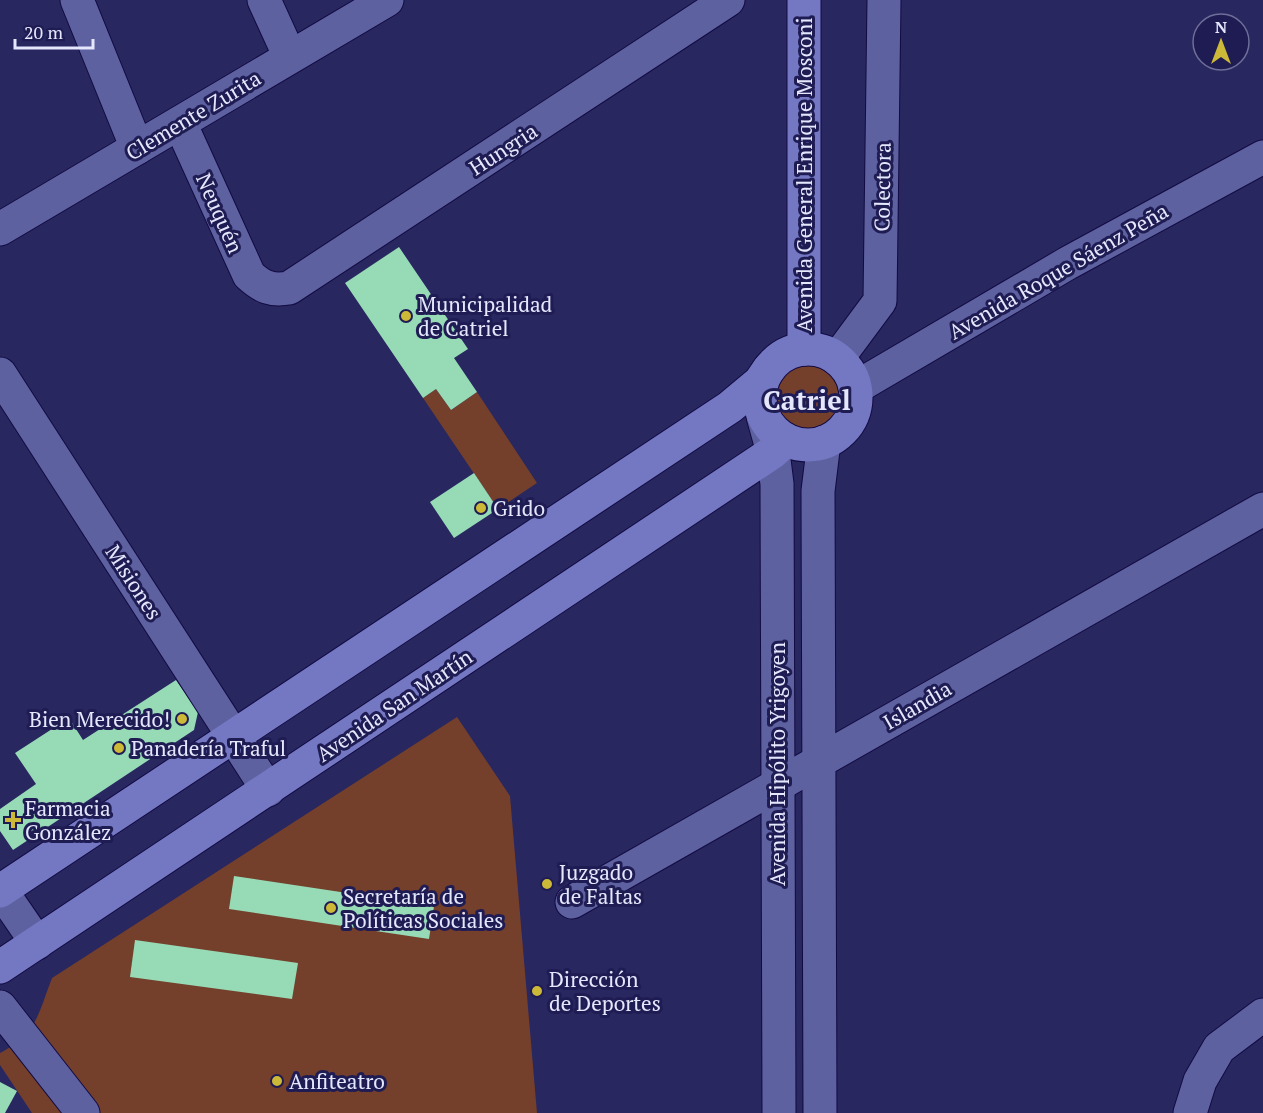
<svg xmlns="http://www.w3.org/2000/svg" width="1263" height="1113" font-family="'PT Serif',serif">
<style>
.green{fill:#743f2b}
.building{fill:#97dab6}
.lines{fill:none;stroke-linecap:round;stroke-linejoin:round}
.minor-casing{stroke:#130b43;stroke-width:35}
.major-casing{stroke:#130b43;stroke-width:35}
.minor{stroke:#5e61a0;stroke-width:33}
.major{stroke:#7478c3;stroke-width:33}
.poi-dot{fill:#cdb938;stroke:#1f1c54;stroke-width:2}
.labels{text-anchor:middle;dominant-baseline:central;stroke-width:6;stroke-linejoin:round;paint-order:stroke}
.street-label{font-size:21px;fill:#e5e8fd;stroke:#1f1c54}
.poi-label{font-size:21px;fill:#e5e8fd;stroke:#1f1c54;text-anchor:start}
.district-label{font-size:27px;font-weight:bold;fill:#e5e8fd;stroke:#1f1c54}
</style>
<rect width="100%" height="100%" fill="#282760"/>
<g class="green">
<circle cx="807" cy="397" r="33"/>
<path d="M436,389L451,410L477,392L537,483L498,509L423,398Z"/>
<path d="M457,717L510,796L537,1113H32L0,1065V1053C37,1034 38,1014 52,978Z"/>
</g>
<g class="building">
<path d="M399,247L468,349L454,358L477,392L451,410L436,389L423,398L345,283Z"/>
<path d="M474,473L498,509L454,538L430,502Z"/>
<path d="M176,680L198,712L194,730L13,850L0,831V809L36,784L15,753L69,718L83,740Z"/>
<path d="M234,876L434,906L429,939L229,909Z"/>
<path d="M135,940L298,963L292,999L130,977Z"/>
<path d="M0,1082L17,1091L5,1113H0Z"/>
</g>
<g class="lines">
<defs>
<g id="minor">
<path d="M77,0L137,148"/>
<path d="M264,0L290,57"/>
<path d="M180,123L249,275C262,287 271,291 289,288L728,0"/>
<path d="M0,229L387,0"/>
<path d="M837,359L880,301L884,0"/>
<path d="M0,374L268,790"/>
<path d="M855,388L1068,263L1263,157"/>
<path d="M763,416L773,452L777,484L779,1113"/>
<path d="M0,889L37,943"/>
<path d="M572,902L1263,509"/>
<path d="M0,1007L83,1113"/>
<path d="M820,1113L818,491L824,442"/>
<path d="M1190,1113L1200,1081L1219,1048L1263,1015"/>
</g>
<g id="major">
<path d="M804,0V349"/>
<circle cx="808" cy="397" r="48"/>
<path d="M0,891L730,407L760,382L769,369"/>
<path d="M0,967L773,452L786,440"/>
</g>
</defs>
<use href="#minor" class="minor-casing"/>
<use href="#major" class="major-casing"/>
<use href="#minor" class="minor"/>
<use href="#major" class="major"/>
</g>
<g class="poi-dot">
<circle cx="406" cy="316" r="6"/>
<circle cx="481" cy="508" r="6"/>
<circle cx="182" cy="719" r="6"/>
<circle cx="119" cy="748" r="6"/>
<path d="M10 811h6v6h6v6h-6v6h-6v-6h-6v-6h6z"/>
<circle cx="547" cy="884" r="6"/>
<circle cx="331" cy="908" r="6"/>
<circle cx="537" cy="991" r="6"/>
<circle cx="277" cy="1081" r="6"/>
</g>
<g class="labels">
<g class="street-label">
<text transform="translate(193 115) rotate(-31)">Clemente Zurita</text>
<text transform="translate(503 149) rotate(-33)">Hungria</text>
<text transform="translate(804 175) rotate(-90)">Avenida General Enrique Mosconi</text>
<text transform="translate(882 187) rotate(-89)">Colectora</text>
<text transform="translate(220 213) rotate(66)">Neuquén</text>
<text transform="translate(1058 271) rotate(-30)">Avenida Roque Sáenz Peña</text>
<text transform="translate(134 582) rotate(57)">Misiones</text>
<text transform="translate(394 705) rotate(-34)">Avenida San Martín</text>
<text transform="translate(917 705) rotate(-30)">Islandia</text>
<text transform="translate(777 764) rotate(-90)">Avenida Hipólito Yrigoyen</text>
</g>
<g class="poi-label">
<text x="418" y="304">Municipalidad<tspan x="418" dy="24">de Catriel</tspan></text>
<text x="493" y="508">Grido</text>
<text x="170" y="719" text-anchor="end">Bien Merecido!</text>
<text x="131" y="748">Panadería Traful</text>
<text x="25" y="808">Farmacia<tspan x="25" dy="24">González</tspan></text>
<text x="559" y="872">Juzgado<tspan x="559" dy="24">de Faltas</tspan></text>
<text x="343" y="896">Secretaría de<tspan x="343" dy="24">Políticas Sociales</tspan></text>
<text x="549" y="979">Dirección<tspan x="549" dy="24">de Deportes</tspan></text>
<text x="289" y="1081">Anfiteatro</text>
</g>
<g class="district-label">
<text x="807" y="400">Catriel</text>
</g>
</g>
<g transform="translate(1221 42)"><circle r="28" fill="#1f1c54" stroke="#6e6e98" stroke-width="1.5"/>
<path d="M0-4.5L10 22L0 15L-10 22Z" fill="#cdb938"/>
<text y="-9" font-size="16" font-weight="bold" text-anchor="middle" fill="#e5e8fd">N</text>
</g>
<path d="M15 39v9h78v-9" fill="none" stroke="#e5e8fd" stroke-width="3"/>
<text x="24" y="39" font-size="18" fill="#e5e8fd" stroke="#1f1c54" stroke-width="4.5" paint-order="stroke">20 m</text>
</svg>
